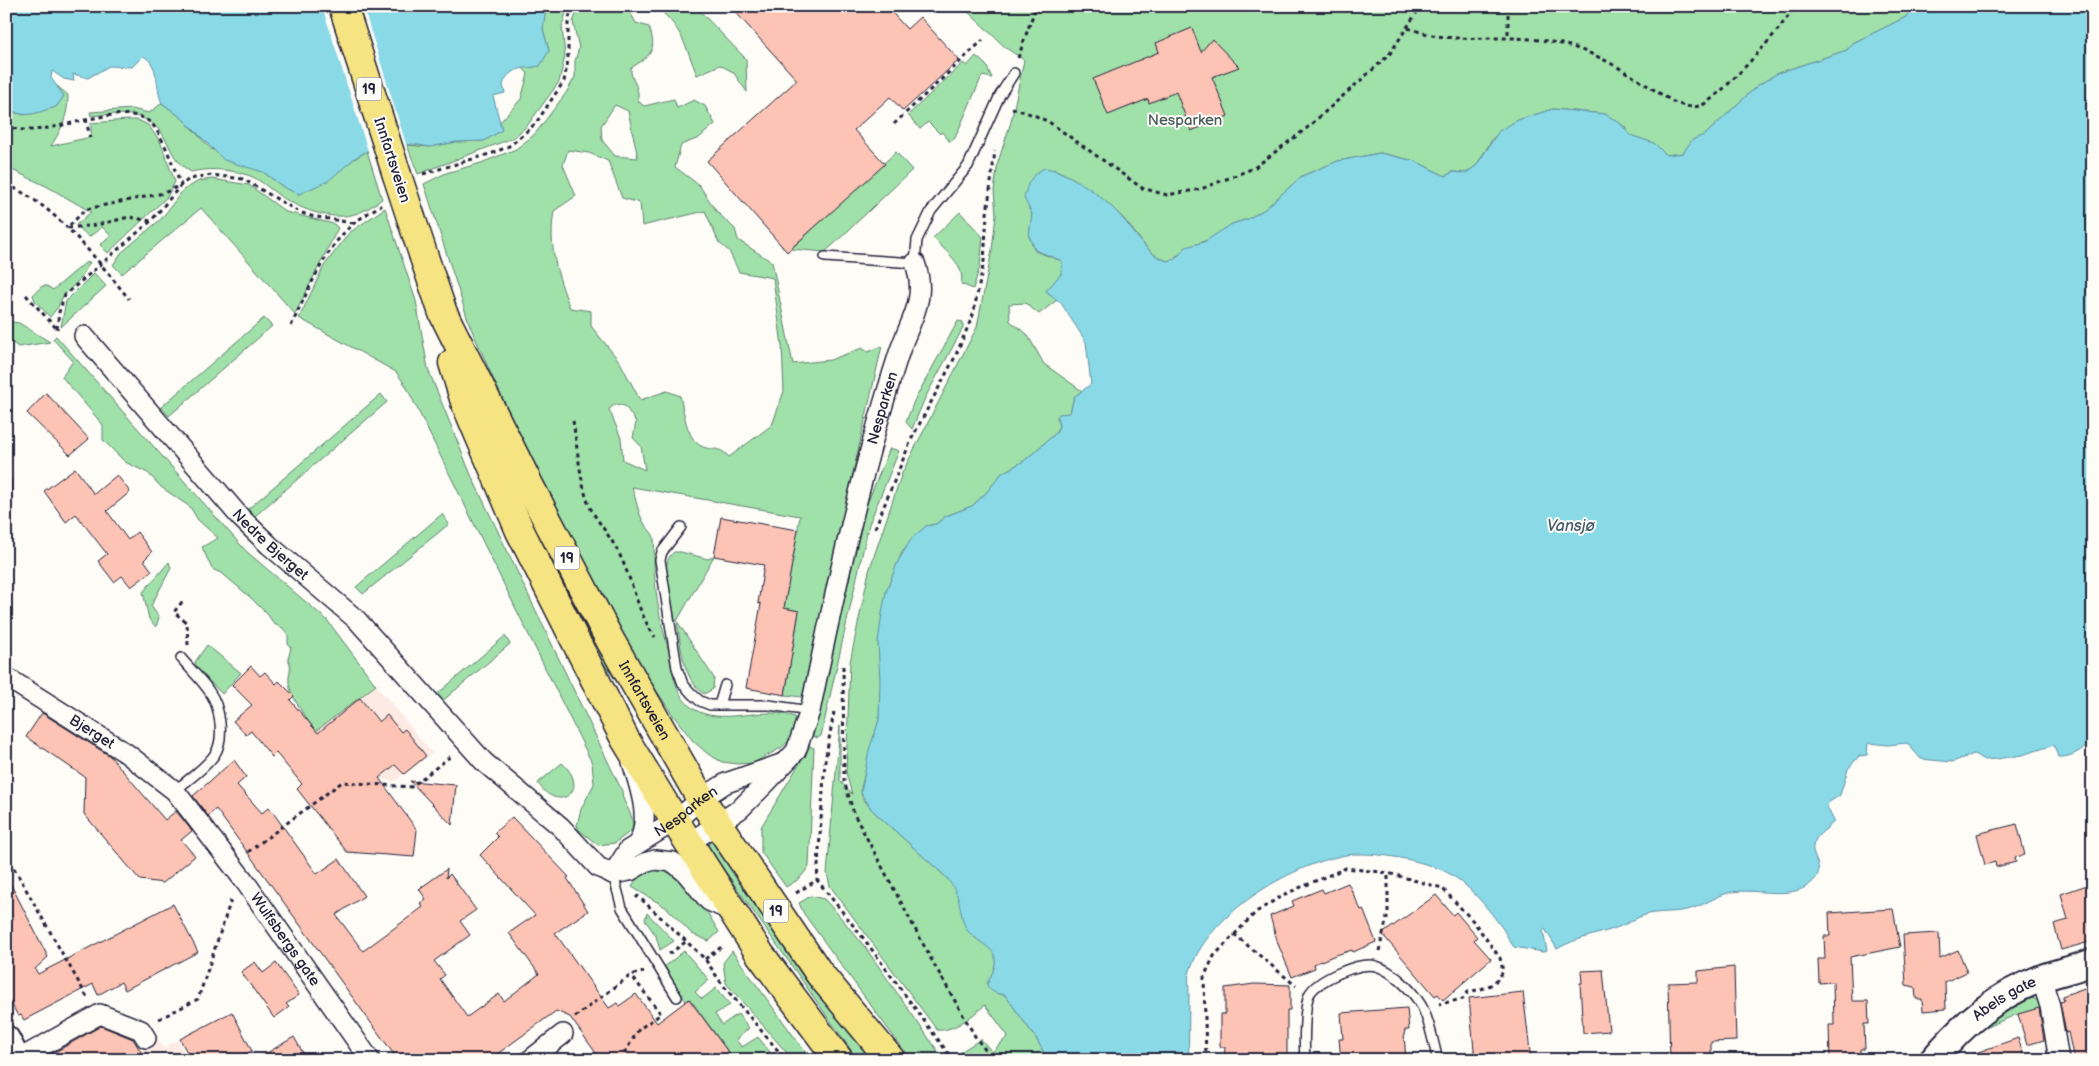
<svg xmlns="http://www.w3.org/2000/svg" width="2099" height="1066" font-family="'Balsamiq Sans',sans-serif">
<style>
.built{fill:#fdebe3}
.green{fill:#a0e0a9;stroke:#618172;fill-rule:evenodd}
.water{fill:#8ad9e7;stroke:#6090a2}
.pier{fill:#fdfcf7}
.building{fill:#fdc3b4;stroke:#22223b}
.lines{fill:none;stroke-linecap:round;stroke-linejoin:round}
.lane-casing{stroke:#22223b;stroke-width:12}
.street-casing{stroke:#22223b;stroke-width:22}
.secondary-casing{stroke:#22223b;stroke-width:30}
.highway-casing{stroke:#22223b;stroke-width:31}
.path{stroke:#22223b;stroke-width:3;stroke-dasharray:4 4;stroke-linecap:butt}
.lane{stroke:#fdfcf7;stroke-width:9}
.street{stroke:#fdfcf7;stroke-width:19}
.secondary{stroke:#fdfcf7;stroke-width:26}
.highway{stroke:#f6e381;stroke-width:28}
.highway-bridge-casing{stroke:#22223b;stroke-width:31;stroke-linecap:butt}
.highway-bridge{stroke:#f6e381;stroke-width:28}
.labels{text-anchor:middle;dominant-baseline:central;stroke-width:4;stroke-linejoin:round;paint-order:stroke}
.shield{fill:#fdfcf7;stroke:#646373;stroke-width:1}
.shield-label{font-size:14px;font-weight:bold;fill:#22223b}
.park-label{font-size:15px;fill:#485b5c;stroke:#fdfcf7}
.street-label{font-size:15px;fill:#22223b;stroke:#fdfcf7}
.water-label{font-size:16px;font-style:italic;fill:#41596f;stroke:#fdfcf7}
</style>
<rect width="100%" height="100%" fill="#fdfcf7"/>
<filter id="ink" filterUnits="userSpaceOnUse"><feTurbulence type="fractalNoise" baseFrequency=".02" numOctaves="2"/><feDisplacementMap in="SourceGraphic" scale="10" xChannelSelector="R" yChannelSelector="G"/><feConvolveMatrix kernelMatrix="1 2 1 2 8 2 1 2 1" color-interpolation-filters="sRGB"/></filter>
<g filter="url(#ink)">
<g class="built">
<path d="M376,685L432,753L395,781L345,774L316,731Z"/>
<path d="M99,1023L132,1034L137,1043L155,1034L163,1048L178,1040L188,1060H44L46,1052Z"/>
</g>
<g class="green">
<path d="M546,6H568L562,26L565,56L559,82L527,126L513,138L418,174L407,145L430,147L456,142L484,141L502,130L500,122L521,99L528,74L522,67H534L549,51L543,29Z"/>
<path d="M579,6H632L630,12L636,23L649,27C658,51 650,56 631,68C630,81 640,84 638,101L644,106L674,99L677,108L694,100L705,106L715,124L699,138L681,145L675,167L699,185L717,212L735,229L738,240L772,262L793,364L830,360L862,348L868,352L882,346L818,626V640L802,697L785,695L799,611L784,608L800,516L632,487C636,499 638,513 644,523C647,529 654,533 654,539C655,545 654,552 654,558C654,586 659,617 667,644C674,670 672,704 705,714C734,722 765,706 795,717L798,724L789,741L781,748L753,763L737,764L722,762L708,754L693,741L672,714L633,655L517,433L470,326L424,184L446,173L481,163L516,149L535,134L566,93L575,77V61L579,48L573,22ZM615,105L628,111L638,158L615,156L602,140L601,126ZM568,150L589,153L608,161L622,198L640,203L642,226L705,211L719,243L729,251L739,272L773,278L782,346L784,391L772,425L729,457C718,445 714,452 701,446C686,438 684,411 680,396L667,391L640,400L620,362L591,326V311L570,308C557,274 548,247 554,211L576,196L563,165ZM616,404L625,406L636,422L633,438L641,446L645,470L623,460L621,438L609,409Z"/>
<path d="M654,6H695L746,59L747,92L733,72L720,65L697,75C686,48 681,24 654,6Z"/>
<path d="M962,6H1907L1909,12L1906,17L1853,43L1847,50L1778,73L1757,86L1706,134L1689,145L1683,153L1666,155L1650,142L1630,135L1625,127L1605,114L1553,109L1518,120L1493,138L1476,166L1466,173L1453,172L1445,176L1415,161L1380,153L1338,161L1302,176L1265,209L1248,219L1232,224L1217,236L1197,244L1168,261C1146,255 1137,232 1121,216C1103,197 1078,180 1054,169L1029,209L1032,214L1029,236L1035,251L1062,261L1061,275L1046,291L1057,300L1039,314L1025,303L1009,304L1010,321L1027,334L1044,364L1082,391L1074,397L1070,413L1057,417L1059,426L1056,433L1024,461L1002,473L987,492L972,506L946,516L936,524L926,526L902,552L886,592L879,720L861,788L862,797L872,810L946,877C951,883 957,889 959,896C963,908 962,922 970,933C978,943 994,944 996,959C997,968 991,977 987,984L996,993L1005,995L1036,1038L1048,1060H960L958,1057L962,1051L981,1039L992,1052L1008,1036L985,1005C973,1015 954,1032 937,1030L830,886L827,873L840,726V781L852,794L846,773L850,662L869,571L902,473L977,327L992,250L996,215L994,191L998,162L1011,122L1024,60L1006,48Z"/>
<path d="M976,56L986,65L992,78L982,76L955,138L950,142L942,132L940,134L928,122L920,129L908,115L963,63L967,66Z"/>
<path d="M56,85L68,95C68,116 62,129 51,146L91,137V123L127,120H138L148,125L160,141L175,182L167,197L108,253L100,245L111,236L102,227L89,237L76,225L91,212L48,187L6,167V134H9L13,112L24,115L56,107L64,96Z"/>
<path d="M162,103L182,118L211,149L263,172L285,188L299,194L367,151L382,199C376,203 370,208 363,211C336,224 302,210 280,196C268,188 258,177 244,174C227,169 208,168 191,172C176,163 173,154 166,140C150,110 120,113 91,116L90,112L132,109L149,113Z"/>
<path d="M896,152L912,170L833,245L825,252L791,249Z"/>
<path d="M212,179L249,185L286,212L334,224L338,228L295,314L201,208L122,274L113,265L121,253L162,218L183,190L199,181Z"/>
<path d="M385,208L416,301L428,369L471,475L622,791C622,806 636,813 632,830L615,843L598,845L579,830L577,825L581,809L594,784L592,763L406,386L396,372L299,318L324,266L349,233Z"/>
<path d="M960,212L983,237L980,266L973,289L961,284C966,265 945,251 933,238Z"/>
<path d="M90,262L81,278L63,296L58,307L50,317L35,301L33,295L42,286H47L53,290L85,263Z"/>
<path d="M94,273L106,286L61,327L66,301Z"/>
<path d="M264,318L272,326L169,416L161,407Z"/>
<path d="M6,321L19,323L50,342L18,347L6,338Z"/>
<path d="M958,321L963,322V328L925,398L912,429L906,422L914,401Z"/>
<path d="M56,336L246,551L327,620L376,685L316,731C308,721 289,695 289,682C288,674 293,667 288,659L291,648L288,644V635L283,628L274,624L268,615L251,598L223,574L212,569L202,547L218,538L198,520L190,507L161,487L148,473L125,462L103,440V425L62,377L73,361L53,339Z"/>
<path d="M381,394L387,402L255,516L248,509Z"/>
<path d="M890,448L899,451L869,524L821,736L817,738L813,736L864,511Z"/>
<path d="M442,514L449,524L363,594L356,587Z"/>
<path d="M544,538L630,701L585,637L542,545Z"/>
<path d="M674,552H681L708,559L714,556L677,621L714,678L713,689L704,694C682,678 681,646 677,621L673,616C670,599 658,564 674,552Z"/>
<path d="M169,562L171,568L151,606L159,617L156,627L149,619L143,592Z"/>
<path d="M505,636L510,644L440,703L435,696Z"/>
<path d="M207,645L241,673L222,694L196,667L195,662Z"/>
<path d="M810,746L814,748L809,867L799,879L786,887L761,852V827Z"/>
<path d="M562,763C592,790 558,815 538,783Z"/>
<path d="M709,842H712L807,982L877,1060H858L708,847Z"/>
<path d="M659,869C690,878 703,906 719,932L709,941L692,934L667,908L632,887C639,873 645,870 659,869Z"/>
<path d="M811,896L824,899L837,913L865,947L944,1060H915L902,1048L804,914L799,903Z"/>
<path d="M647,913L674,941L660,950L656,936L645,920Z"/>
<path d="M684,951L709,980L695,992L702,999L716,988L730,1005L715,1014L722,1025L738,1014L749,1028L736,1040L742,1047L758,1037L770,1052L763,1060H734L690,999L686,1001L663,968Z"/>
<path d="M732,951L811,1060H793L726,983L723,963Z"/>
<path d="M2029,997L2037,1000L2044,1017L2037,1019L2018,1014L1965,1036L1973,1027Z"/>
</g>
<g class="water">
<path d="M6,6H546L543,29L549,51L540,66C525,69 509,66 503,85L505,93L493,96L502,130L484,141L456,142L430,147L413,144L367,151L355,158L328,181L299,194L285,188L263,172L224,160L182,118L162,103C155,89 160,64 143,56L132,67L109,66L88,78L73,74L74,81L64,79L52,71L51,78L64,96L56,107C37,112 22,122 6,105Z"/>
<path d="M1907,6H2093V741C2083,749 2072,758 2058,757L2054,745L2022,755L1996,759L1984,760L1974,754L1952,762L1921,759L1907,743L1888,745L1868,743L1867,755L1859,756L1848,769L1840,795L1828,803L1827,807L1834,821C1828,830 1818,832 1814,843C1808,858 1830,868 1810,884C1791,900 1755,888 1732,892C1716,895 1703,907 1686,910C1673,913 1658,911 1645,915C1637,917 1629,923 1621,926C1599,935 1577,937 1557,949L1545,929L1543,931L1547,951L1543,952L1514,947C1508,940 1506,932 1500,925C1487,907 1469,885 1450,874C1425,860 1374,851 1346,855C1289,865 1205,916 1189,974C1188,978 1189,989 1189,995C1189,1017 1188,1038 1189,1060H1048L1036,1038L1005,995C998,994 989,992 987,984C1007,947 987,952 966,929C957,906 963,898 946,877L872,810L861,793L869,750L879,720L880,682L878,642L882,613L886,592L898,561L912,538L926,526L936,524L946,516L972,506L987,492L1002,473L1024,461L1056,433L1059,426L1057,417L1059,414L1070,413L1074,397L1091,384L1086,342L1061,303L1046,291L1061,274L1062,261L1035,250L1029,236L1032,214L1024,198C1027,184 1031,175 1044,168C1069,170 1108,200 1124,220C1137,235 1148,256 1168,261L1175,259L1186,247L1204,242L1232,224L1248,219L1265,209L1302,176L1338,161L1380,153L1415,161L1445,176L1453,172L1466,173L1476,166L1499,131L1518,120L1553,109L1605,114L1620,123L1630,135L1654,143L1666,155L1683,153L1692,140L1706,134L1757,86L1778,73L1847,50L1853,43L1906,17L1909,12Z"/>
</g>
<path class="pier" d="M322,6H363L407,147L369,154Z"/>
<g class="building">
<path d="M730,6H886L907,29L920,17L959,60L903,111L890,97L854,130L885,164L787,252L707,161L797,80Z"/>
<path d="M1192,28L1201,52L1212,39L1239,67L1212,77L1228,116L1191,131L1176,92L1149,103L1148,99L1108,115L1093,79L1159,52L1156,43Z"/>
<path d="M46,393L89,439L70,455L27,413Z"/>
<path d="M75,468L94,494L117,475L130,492L107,511L128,540L137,532L152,552L144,560L152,571L131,587L122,576L114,582L98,561L107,554L76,514L66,522L44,491Z"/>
<path d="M721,517L798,530L784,608L799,611L785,695L746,688L761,604L758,603L764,565L714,556Z"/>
<path d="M251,666L260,676L265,672L276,684L279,681L294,696L290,700L318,733L360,698L379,722L387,715L401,732L405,729L426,756L404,774L395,765L379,778L417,830L414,857L347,852L297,789L302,784L276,753L272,757L251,731L246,735L233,721L252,705L232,685Z"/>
<path d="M42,713L110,756L165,820L176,811L192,831L181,840L195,856L163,883L140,880L84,814L85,777L26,737Z"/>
<path d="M234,760L246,777L237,785L262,813L269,807L317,874L339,859L364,896L336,915L363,951L423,907L420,903L426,899L419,889L447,869L446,878L450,874L476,910L460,921L470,935L434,961L445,975L440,979L467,1017L499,994L504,1001L539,974L509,933L535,915L480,855L498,837L494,833L512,817L569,877L567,878L588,911L555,933L609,1008L617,1003L619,1006L636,994L657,1023L689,999L734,1060H601L570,1017L556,1011L489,1060H398L216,809L208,816L193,796Z"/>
<path d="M410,781L456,785L452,825Z"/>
<path d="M2017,824L2025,855L2015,857L2016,862L1996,867L1995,862L1985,865L1977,834Z"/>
<path d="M6,875L48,957L35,969L38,974L173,904L198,952L125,990L121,982L98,995L93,984L24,1020L21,1015L18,1016L6,994Z"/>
<path d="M1348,883L1361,910L1363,909L1376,942L1353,952L1352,950L1333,956L1314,964L1315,968L1292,977L1278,944L1270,916L1294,906L1292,901L1322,889L1324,893Z"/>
<path d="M2087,885L2089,890L2093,889V941L2061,950L2054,924L2068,920L2061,894Z"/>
<path d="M1436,895L1453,915L1456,912L1477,937L1474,940L1491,959L1443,1000L1438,994L1435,996L1382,934Z"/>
<path d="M1893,909L1900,947L1850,957L1852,1001H1868L1869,1024H1864L1865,1049H1860V1060H1830L1829,1025H1834L1833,982L1819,983L1818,959H1825L1824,936H1830L1829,913Z"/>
<path d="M1939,933L1940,958L1958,950L1967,972L1945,982L1946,1009L1923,1011L1922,999H1916L1915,987L1906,985L1903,935Z"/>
<path d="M255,962L263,973L276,963L299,995L286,1004L289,1007L274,1018L241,972Z"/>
<path d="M1734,967L1736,1041L1711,1042V1060H1670L1668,983L1698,982V971Z"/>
<path d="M1603,970L1609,1031L1583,1033L1580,983H1582L1581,971Z"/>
<path d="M1254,984L1290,985V1010H1287V1060H1224L1225,1047H1220V1014H1225V988Z"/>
<path d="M2093,985V1056L2074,1060L2068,1032L2066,1033L2060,1002L2064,1001L2062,996Z"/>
<path d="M1523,992L1531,1060H1475L1469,998Z"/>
<path d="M1407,1008L1409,1030H1405L1404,1034L1406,1060H1341L1339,1039H1343L1341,1013Z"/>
<path d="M2039,1008L2044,1040L2027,1045L2018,1014Z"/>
<path d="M232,1012L252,1051L234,1060H191L180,1039Z"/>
<path d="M101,1026L133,1039L146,1060H41Z"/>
<path d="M294,1037L307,1060H255Z"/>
<path d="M2018,1038L2025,1060H1964V1057Z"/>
</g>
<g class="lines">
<defs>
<g id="lane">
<path d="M825,257L915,263L917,240L931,211L968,166L1000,95L1014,73"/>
<path d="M6,482V534"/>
<path d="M681,527L662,552L660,560L677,668L683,684L692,694L700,701L710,705H769L810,711"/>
<path d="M719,705L725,685"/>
<path d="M175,791C187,780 206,768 215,754C225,738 220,706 209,691C201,679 190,669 181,658"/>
<path d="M613,874L622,908L677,997"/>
<path d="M1305,1060C1304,1046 1304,1007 1309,995C1316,980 1360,961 1376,966C1393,971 1412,990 1421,1005C1430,1020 1433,1043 1438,1060"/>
</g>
<g id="street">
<path id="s1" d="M84,336L241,518L269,545L357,620L484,762L561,827L598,867L613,874"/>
<path id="s2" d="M6,677L126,753L175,791L246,883L370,1060"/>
<path d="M632,762C639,786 652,819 638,843"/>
<path id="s3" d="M689,843L740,809L767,782L796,751L810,711C835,591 861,470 899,353C910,320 928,299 915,263"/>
<path id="s4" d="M613,874L628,850L675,821L701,799L726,783L784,763"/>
<path d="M613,874L630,871L644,863L655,860L673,862L686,873L709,901L734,912"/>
<path d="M2041,978L2050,1006L2059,1060"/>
<path d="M17,1060L100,1014L141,1030L146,1038"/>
<path d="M530,1060L563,1034"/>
</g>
<g id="secondary">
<path d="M6,1039L17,1060"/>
<path id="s5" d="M1933,1060C1965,1022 1995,996 2042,978C2058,972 2076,969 2093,962"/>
</g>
<g id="highway">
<path d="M343,6L396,172"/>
<path id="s6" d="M424,257L443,313L529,485L610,640L701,799L819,973L891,1060"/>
<path d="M453,363L465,402L520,531L625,739L675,821L760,954L839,1060"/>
</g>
</defs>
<use href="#lane" class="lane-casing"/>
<use href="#street" class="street-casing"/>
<use href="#secondary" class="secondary-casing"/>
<use href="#highway" class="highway-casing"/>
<g class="path">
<path d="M1508,6V38"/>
<path d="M1408,28C1454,45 1485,35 1530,39C1591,44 1623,71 1672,101C1682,106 1692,109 1702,105C1720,98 1785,25 1795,6"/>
<path d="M1018,58L1036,6"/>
<path d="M1012,108L1034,115L1049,122L1142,188L1167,195L1201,189L1254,168L1307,128L1389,55L1421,6"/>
<path d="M86,119L90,138"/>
<path d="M6,124C35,147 120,95 151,123C163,135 174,169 181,185L164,193L91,208L85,210L67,228"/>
<path d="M894,124L983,40"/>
<path d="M423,174L496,152L511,145L536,123L564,81L568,60V21L573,6"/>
<path d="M6,185C52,201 99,262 129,299"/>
<path d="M68,228L97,225L129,217L151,221"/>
<path d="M26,295L56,328"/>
<path d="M291,326C307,293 325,248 353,224C361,217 372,211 381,205"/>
<path d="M57,329L59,312L65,295L151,221L181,185L188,180L198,177L212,175L243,179L299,212L311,216L353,223"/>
<path d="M573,421C577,444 581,493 592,511C602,528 614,541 622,560C634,586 638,613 655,637"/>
<path d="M875,528L911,440L955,357L973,315L984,261L987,214L995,151"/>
<path d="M182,602L174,612L187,623L188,645"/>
<path d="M843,666L844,781L854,814L930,957L976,1038L993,1060"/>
<path d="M834,712L825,761L817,880L864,939L953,1060"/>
<path d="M248,852L342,782L411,787L451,756"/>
<path d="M6,854L87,997"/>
<path d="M796,893L817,880"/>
<path d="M636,898L638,896L705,959L722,984L786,1060"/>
<path d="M1234,934L1296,986"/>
<path d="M1379,951L1388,913V873"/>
<path d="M669,954L687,941"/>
<path d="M705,959L724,945"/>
<path d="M575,1017L631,975L644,972"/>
<path d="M159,1019L198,999L231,900"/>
<path d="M620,1060L639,1029L661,1014L631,975"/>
<path d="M1206,1060L1204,977L1214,956L1256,912L1285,894L1346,868L1388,873L1442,888L1474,922L1500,958L1503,971C1496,986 1483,989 1468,992L1463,999L1439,1004"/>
</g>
<use href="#lane" class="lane"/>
<use href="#street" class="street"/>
<use href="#secondary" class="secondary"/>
<use href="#highway" class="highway"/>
<defs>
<path id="highway-bridge" d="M396,172L424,257"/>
</defs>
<use href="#highway-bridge" class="highway-bridge-casing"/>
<use href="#highway-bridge" class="highway-bridge"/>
</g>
</g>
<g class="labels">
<g class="shield">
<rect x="356.5" y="77.5" width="25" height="23" rx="4"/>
<rect x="554.5" y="546.5" width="25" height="23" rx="4"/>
<rect x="763.5" y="899.5" width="25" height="23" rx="4"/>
</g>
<g class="shield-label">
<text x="369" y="89">19</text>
<text x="567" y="558">19</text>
<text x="776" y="911">19</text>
</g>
<g class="park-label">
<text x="1185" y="120">Nesparken</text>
</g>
<g class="street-label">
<text transform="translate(392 160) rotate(72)">Innfartsveien</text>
<text stroke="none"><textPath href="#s3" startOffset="496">Nesparken</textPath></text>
<text stroke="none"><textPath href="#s1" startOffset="280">Nedre Bjerget</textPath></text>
<text stroke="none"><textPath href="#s6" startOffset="496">Innfartsveien</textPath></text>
<text stroke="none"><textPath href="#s2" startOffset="102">Bjerget</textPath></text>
<text stroke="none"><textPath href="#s4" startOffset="98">Nesparken</textPath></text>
<text stroke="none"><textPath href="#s2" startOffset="389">Wulfsbergs gate</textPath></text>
<text stroke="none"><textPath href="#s5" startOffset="95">Abels gate</textPath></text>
</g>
<g class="water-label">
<text x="1571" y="526">Vansjø</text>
</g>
</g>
<rect width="2099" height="1066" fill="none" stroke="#fdfcf7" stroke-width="25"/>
<rect x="12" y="12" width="2074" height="1041" fill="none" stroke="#22223b" stroke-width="2" filter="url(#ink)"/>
</svg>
